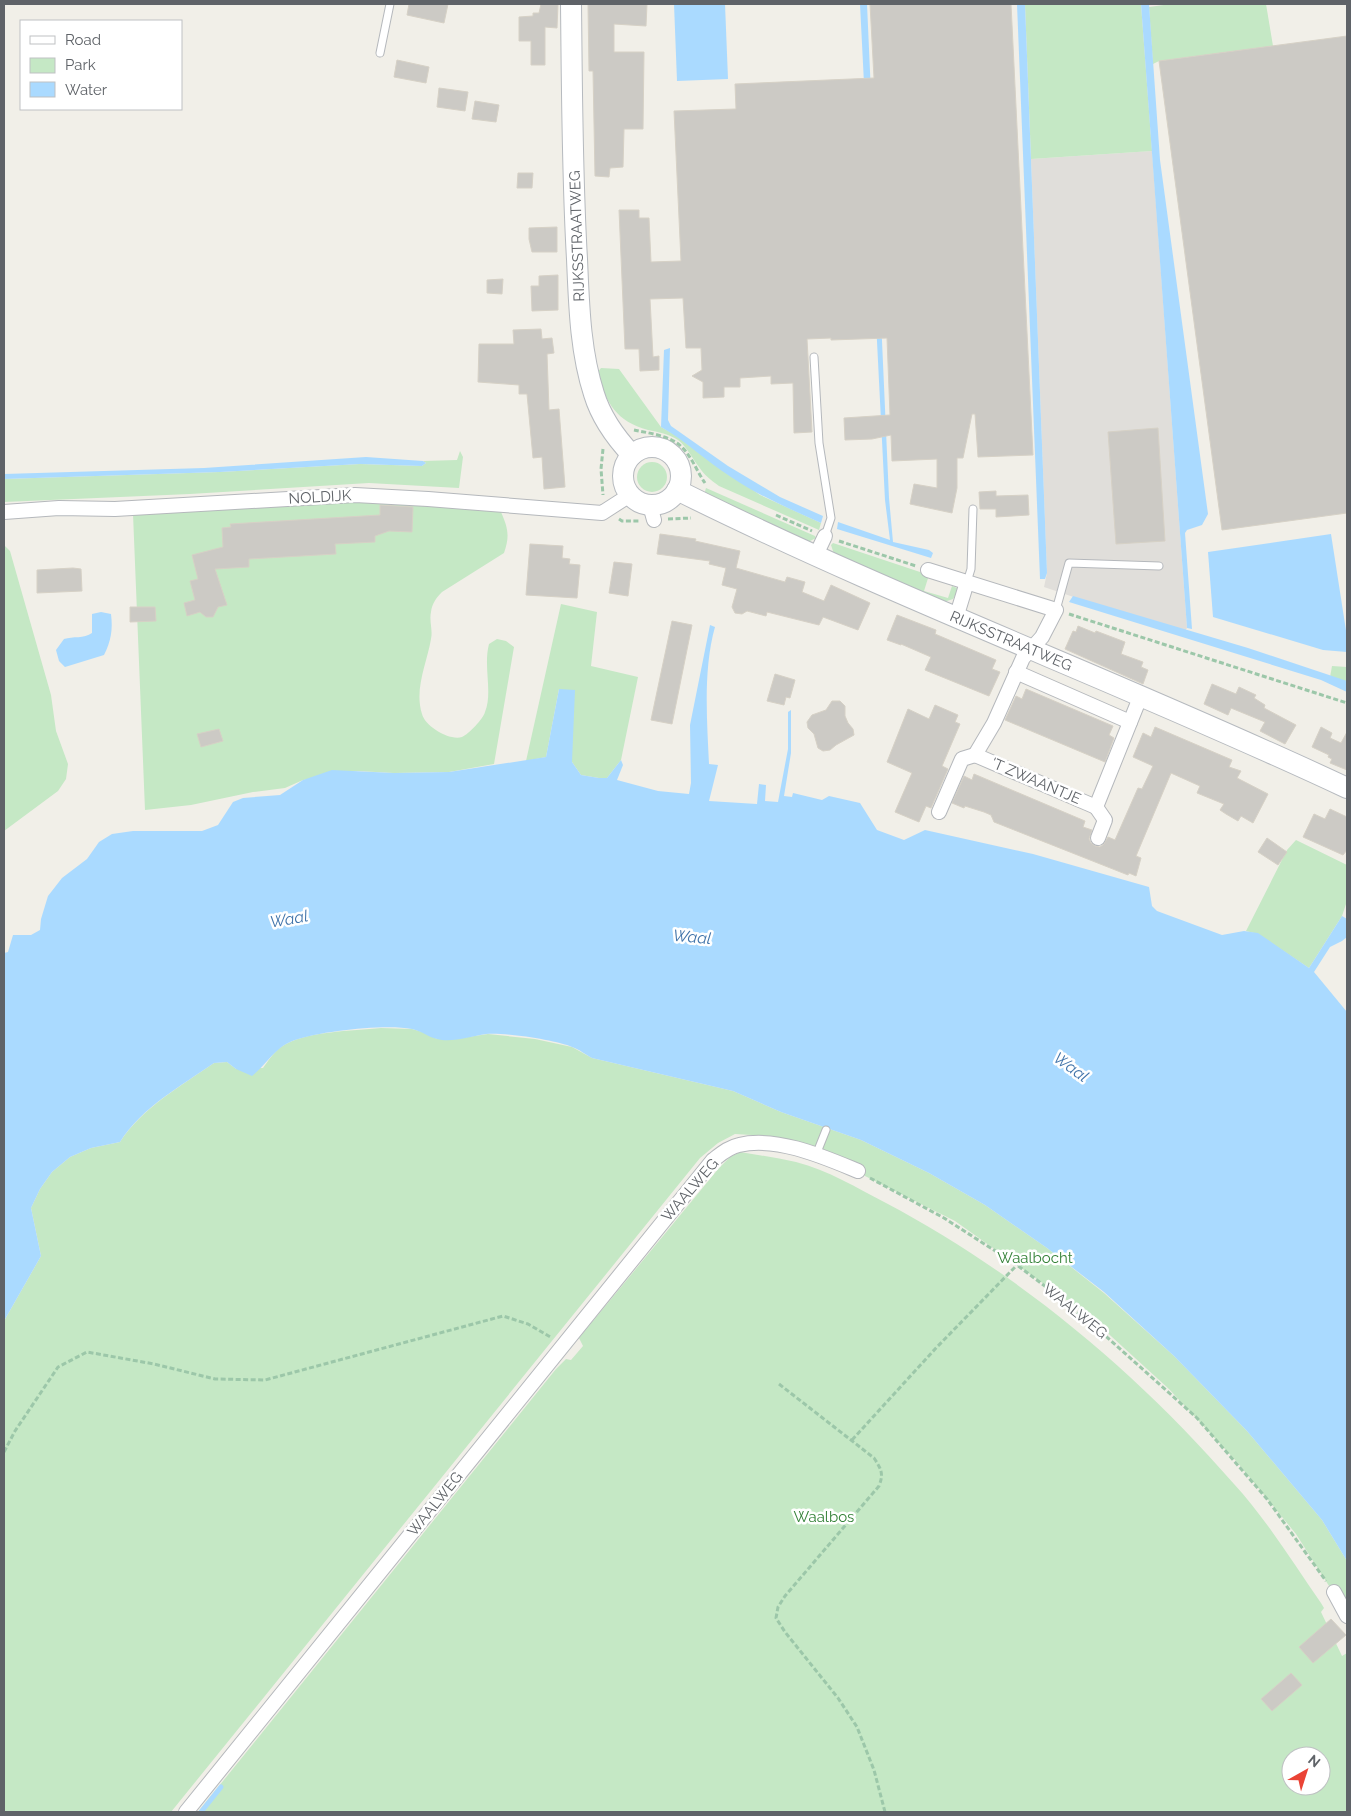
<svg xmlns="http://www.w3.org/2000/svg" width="1351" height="1816" font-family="Raleway,sans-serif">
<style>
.industrial{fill:#e0deda}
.green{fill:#c5e8c5;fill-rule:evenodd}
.water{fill:#aadaff}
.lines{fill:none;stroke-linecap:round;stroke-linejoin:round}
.stream{stroke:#aadaff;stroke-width:5}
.building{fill:#cccac5;stroke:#d6d1c6}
.lane-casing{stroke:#b5b8bc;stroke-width:9}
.street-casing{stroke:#b5b8bc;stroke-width:16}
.secondary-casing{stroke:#b6babf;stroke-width:22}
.path{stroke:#9cc7a9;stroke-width:3;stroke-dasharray:5 2.5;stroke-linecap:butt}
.lane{stroke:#fff;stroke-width:7}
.street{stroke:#fff;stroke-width:14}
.secondary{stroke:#fff;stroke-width:20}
.labels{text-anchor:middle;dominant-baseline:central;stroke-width:5;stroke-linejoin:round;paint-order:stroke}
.street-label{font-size:15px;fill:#5f6368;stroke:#fff}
.park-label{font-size:15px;fill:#348238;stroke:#fff}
.water-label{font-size:16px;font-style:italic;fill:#4174aa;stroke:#fff}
</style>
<rect width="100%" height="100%" fill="#f1efe8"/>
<path class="industrial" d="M1152,151L1187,628L1183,634L1044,587L1047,573L1031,159Z"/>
<g class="green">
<path d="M1025,4H1141L1152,151L1031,159Z"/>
<path d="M1171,4H1266L1273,46L1159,61L1153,64L1149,7Z"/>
<path d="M601,368L619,369L661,427L679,437L760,495L821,523L819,530L719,486C711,480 704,475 699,467C692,458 687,447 678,440C669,434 658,432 648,430C616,421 607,404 597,373Z"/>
<path d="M460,451L463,457L459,488L369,483L190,494L4,502V479L220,472L360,464L422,466L426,463L423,461L457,460Z"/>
<circle cx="652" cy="477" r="15"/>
<path d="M706,488L815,536L816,538L810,541H805L704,495Z"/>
<path d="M349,500L433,505L501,512C508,528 510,536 504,553L442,592C436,598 432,604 431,612C429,621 433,630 431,639C427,663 414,689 422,714C425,726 449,741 462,737C469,734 483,719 485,712C493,692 483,667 489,644L497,639L506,641L514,647L494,764L449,772L394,773L357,771L303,780L285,788L253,792L191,805L145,810L133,514Z"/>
<path d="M833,543L929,575L924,591L948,598L952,586L957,588L958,590L953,599L944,602L834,554L831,545Z"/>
<path d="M4,545L10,551L51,695L56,731L68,764L66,779L58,791L4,831Z"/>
<path d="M561,604L597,612L591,666L638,677L621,760L607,778H599L581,775L572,762V752L559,689L546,757L526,761Z"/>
<path d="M1332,666L1347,667V691L1329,683Z"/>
<path d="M1296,840L1347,865V901L1342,916L1309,968L1258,934L1246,931L1287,850Z"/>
<path d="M381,1028L412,1029L426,1033L437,1039H454L488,1034L535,1039L572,1047L592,1058L733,1091L781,1112L861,1140L929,1173L985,1205L1047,1248L1104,1293L1174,1356L1247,1431L1322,1520L1347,1561V1611L1336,1597L1296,1534L1237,1462L1169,1389L1089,1316L955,1221L823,1155L770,1136L735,1134L718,1143L700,1158L171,1812H4V1321L41,1256L31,1208L40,1189L52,1172L70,1157L91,1148L120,1142C143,1107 181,1086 214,1063L227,1062L236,1069L263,1068C268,1061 274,1052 281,1047C304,1031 353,1031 381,1028Z"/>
<path d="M740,1152C759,1155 778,1158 796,1162C828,1170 857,1188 886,1203C1018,1273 1136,1371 1234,1484C1267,1520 1293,1563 1321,1603L1324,1608L1321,1612L1342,1656L1347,1653V1812H198L556,1369L566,1359L571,1360L583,1346L579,1338L719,1168L730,1157ZM1291,1756H1321V1786H1291Z"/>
</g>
<g class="water">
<path d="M674,4H725L728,79L677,81Z"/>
<path d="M860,4H867L889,498L893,542L929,550L933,553L931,558L837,529L838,522L890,540L885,500Z"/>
<path d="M1017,4H1025L1047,573L1045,579H1040Z"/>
<path d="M1141,4H1149L1160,160L1208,514L1202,525L1187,530L1185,533L1192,629L1187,628Z"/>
<path d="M670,348L668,420L671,426L728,466L780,497L823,516L821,523C790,509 759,496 731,477C707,462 686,441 661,427L664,350Z"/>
<path d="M366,457L423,461L426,463L422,466L360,464L220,472L4,479V474L204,468Z"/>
<path d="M1331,534L1347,637V652L1323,650L1213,617L1208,552Z"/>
<path d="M1073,596L1248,648L1347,681V692L1321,680L1069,602Z"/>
<path d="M101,612L111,614C113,630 111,641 104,655L65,667L59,661L56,650L64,639C73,636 84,639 92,633V614Z"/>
<path d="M710,625L715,627C703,669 707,721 709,764L718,765L709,801L757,804L759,784L766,785L765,801L778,802L788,749V712L791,710V753L784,796L792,797L793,793L822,800L829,796L860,803L877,830L904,840L925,830L1033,854L1149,887L1152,906L1157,911L1222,935L1244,931L1258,933L1309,968L1342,916L1347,919V937L1342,941L1330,947L1314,972L1347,1012V1561L1322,1520L1247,1431L1174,1356L1104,1292L1047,1248L985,1205L929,1173L861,1140L781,1112L733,1091L592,1058C586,1055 579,1049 572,1047C557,1040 503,1032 486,1034C471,1036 452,1043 437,1039C428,1037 422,1031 412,1029C385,1024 322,1031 295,1040C276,1046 267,1064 252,1076L236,1069L227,1062L214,1063C181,1086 142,1107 120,1142L91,1148L70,1157L52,1172L40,1189L31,1208L41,1256L4,1321V953L8,952L13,935H31L40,930L41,919L48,896L62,878L87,859L99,842L112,834L133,831H202L218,825L233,802L243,798L280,795L303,780L332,770L394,773L449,772L546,757L559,689L575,690L572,762L581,775L599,778H607L621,760L623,765L617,780L658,791L689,794L691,783L690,725Z"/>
</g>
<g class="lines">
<path class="stream" d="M201,1812L221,1787"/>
</g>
<g class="building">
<path d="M409,4H448L444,23L407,15Z"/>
<path d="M541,4H558L557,28L545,27V65H531V41H519V17L533,16V13H539Z"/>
<path d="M588,4H647L646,26L614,24V52H644L643,129H624L623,167L610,168L609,177L595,176L593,71H589Z"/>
<path d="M870,4H1011L1033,455L978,457L975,414H972L963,458H957V488L952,513L910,504L914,484L937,488V459L892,461L891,435L872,439L845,440L844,418L890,415L887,338L831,340V338L807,339L812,432L794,433L793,383L771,384V376L740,378V387H724V397L703,398V382L692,376L702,370L701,348H686L683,298L650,299L653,357L659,356V370L640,371L639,349H625L619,210H639V218H649L651,262L681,261L674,111L736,109L735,84L874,78Z"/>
<path d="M1347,36V513L1222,530L1159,61Z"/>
<path d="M397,60L429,67L426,83L394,77Z"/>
<path d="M439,88L468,92L465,111L437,107Z"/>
<path d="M475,101L499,105L496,122L472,119Z"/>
<path d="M518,173H533L532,188H517Z"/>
<path d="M557,227V252H532L529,239V228Z"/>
<path d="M558,275V310L532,311L531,286H539V276Z"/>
<path d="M503,279L502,294L487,293V280Z"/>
<path d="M541,329L542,339L552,338L554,353L547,354L549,410L559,409L565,487L544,489L542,457L533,458L527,394H519V385L478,382L479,344H514L513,330Z"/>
<path d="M1158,428L1165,541L1116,544L1108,432Z"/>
<path d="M996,491V496L1028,495L1029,515L996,517V509H980L979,492Z"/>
<path d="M380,505L413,507L412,532L389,531L375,536V542L335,544L336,554L249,559V567L215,569L227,605L218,607L213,617H206L200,612L187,616L184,603L195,600L190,581L198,579L192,555L223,547L222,528L231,527L230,524L380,515Z"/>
<path d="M660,534L696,539L695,541L740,551L736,568L785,582L787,577L805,582L802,592L824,601L831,585L870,603L858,630L823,617L819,625L767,612L766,616L747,611L742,614L735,613L732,607L737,589L722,585L726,568L709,564L710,561L657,554Z"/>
<path d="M530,544L563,546L562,558L570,559L569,564L580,565L577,598L526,595Z"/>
<path d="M614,562L632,564L628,596L609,593Z"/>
<path d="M73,568L81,569L82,591L37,593V570Z"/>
<path d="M130,607H155L156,621L130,622Z"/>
<path d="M897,615L936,630L935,634L996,660L992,669L1000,672L989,696L925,670L931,657L901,644V645L887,640Z"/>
<path d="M672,621L692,625L672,724L651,720Z"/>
<path d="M1078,626L1095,633L1096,631L1125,642L1121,654L1143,662L1141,667L1148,670L1143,684L1065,649L1073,631L1076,632Z"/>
<path d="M775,674L795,680L790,698L786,697L784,705L767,701Z"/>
<path d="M1212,684L1236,694L1239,687L1256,695L1254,698L1265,705L1264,708L1296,725L1285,744L1260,731L1265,722L1231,708L1228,715L1204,704Z"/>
<path d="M1026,689L1113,726L1109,735L1114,738L1105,762L1005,720L1016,696L1022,699Z"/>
<path d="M832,701H840L845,706V716L848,723L853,729L854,735L836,745L830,750L823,751L818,748L814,734L808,728L807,722L812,715L826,710Z"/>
<path d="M935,705L958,715L955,722L960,724L942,766L948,769L931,808L926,806L919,822L895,812L912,773L887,762L908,709L929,719Z"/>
<path d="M1155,727L1232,760L1229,767L1241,771L1237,778L1268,794L1253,823L1241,816L1238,821L1226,814L1220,810L1224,804L1197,793L1200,786L1171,773L1136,856L1141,858L1136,876L1129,873L1128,875L994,822L991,815L984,812L965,806L964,808L952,803L964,776L972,780L974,774L1085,821L1083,827L1092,830L1089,839L1091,843L1095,846L1100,847L1104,844L1108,837L1115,840L1138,788L1142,789L1153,766L1133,757L1143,733L1151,737Z"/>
<path d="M1321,727L1332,733L1330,738L1341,743L1347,732V770L1330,763L1332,759L1328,757L1329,755L1312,747Z"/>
<path d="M219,729L223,741L201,747L197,734Z"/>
<path d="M1330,809L1347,817V850L1343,855L1303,837L1314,814L1325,819Z"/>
<path d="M1267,838L1287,852L1278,865L1258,852Z"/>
<path d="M1331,1619L1346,1635L1313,1663L1299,1647Z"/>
<path d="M1291,1673L1302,1685L1272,1711L1261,1699Z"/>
</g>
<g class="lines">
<defs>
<g id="lane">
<path d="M380,53L390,4"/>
<path d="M814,357L819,443L831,518L825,536"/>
<path d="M967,582L971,569L973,509"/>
<path d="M1056,610L1069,563L1159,566"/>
<path d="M816,1155L826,1130"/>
</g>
<g id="street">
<path d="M650,505L654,520"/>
<path d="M4,512L59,508L115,509L355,495L428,499L602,513L630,495"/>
<path d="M816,555L825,536"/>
<path d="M928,570L1056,610L1042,637L1023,658L994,723L975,755L1096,807L1141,695"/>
<path d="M956,618L967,582"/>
<path d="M1016,672L1130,722"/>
<path d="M1096,807L1105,820L1098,838"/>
<path d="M939,812L962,759L975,755"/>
<path d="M1334,1592L1347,1616"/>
<path d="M186,1812L713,1160C721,1154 729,1147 739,1145C777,1136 824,1157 858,1171"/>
</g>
<g id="secondary">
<path d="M571,4C572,89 572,174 577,259C579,304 580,351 594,394C601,417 616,438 632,455"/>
<circle cx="652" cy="476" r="29"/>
<path d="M677,490C896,599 1126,684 1347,788"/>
</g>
</defs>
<use href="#lane" class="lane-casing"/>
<use href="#street" class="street-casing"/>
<use href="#secondary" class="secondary-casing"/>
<g class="path">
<path d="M634,430C648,433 665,435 677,443C690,452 696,470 705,483"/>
<path d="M603,449L601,469L603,495"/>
<path d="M776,515L812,531"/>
<path d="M619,519L622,521H639"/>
<path d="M668,519L691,518"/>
<path d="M839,541L916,566"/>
<path d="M1069,614L1347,703"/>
<path d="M870,1178L944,1218L1017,1265L1050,1290L1099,1330L1197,1418L1267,1499L1326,1581"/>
<path d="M779,1384L874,1458C881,1469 884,1473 879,1486L785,1596L778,1607L776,1618L785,1632L838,1698L857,1727L874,1770L885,1812"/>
<path d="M852,1440L936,1348L1017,1265"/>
<path d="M4,1452L15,1431L58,1367L87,1352L154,1364L215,1379L265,1380L503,1316L528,1324L552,1338"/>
</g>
<use href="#lane" class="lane"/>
<use href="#street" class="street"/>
<use href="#secondary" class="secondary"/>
</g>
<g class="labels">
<g class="street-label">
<text transform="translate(577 236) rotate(-92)">RIJKSSTRAATWEG</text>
<text transform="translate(320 497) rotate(-3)">NOLDIJK</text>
<text transform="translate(1011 641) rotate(23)">RIJKSSTRAATWEG</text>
<text transform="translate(1036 781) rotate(23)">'T ZWAANTJE</text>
<text transform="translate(690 1190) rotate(-49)">WAALWEG</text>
<text transform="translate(1075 1311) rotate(39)">WAALWEG</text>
<text transform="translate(435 1504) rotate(-51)">WAALWEG</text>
</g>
<g class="park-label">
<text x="1035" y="1258">Waalbocht</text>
<text x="824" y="1517">Waalbos</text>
</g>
<g class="water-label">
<text transform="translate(289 919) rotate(-10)">Waal</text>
<text transform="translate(692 937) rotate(5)">Waal</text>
<text transform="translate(1071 1067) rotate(36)">Waal</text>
</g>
</g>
<rect width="1351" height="1816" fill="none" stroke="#5f6368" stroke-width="10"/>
<rect x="20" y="20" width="162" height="90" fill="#ffffff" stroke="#bfc1c3"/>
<rect x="30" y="36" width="25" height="8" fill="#ffffff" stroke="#bfc1c3"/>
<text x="65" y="45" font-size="15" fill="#5f6368">Road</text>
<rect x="30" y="58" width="25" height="15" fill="#c5e8c5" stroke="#bfc1c3"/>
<text x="65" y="70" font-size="15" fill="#5f6368">Park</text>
<rect x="30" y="82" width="25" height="15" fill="#aadaff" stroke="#bfc1c3"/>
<text x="65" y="95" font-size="15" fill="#5f6368">Water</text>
<g transform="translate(1306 1771) rotate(39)"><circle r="24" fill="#ffffff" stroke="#bfc1c3"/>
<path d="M0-4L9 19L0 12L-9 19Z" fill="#ea4335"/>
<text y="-8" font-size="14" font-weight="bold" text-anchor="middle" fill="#5f6368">N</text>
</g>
</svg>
